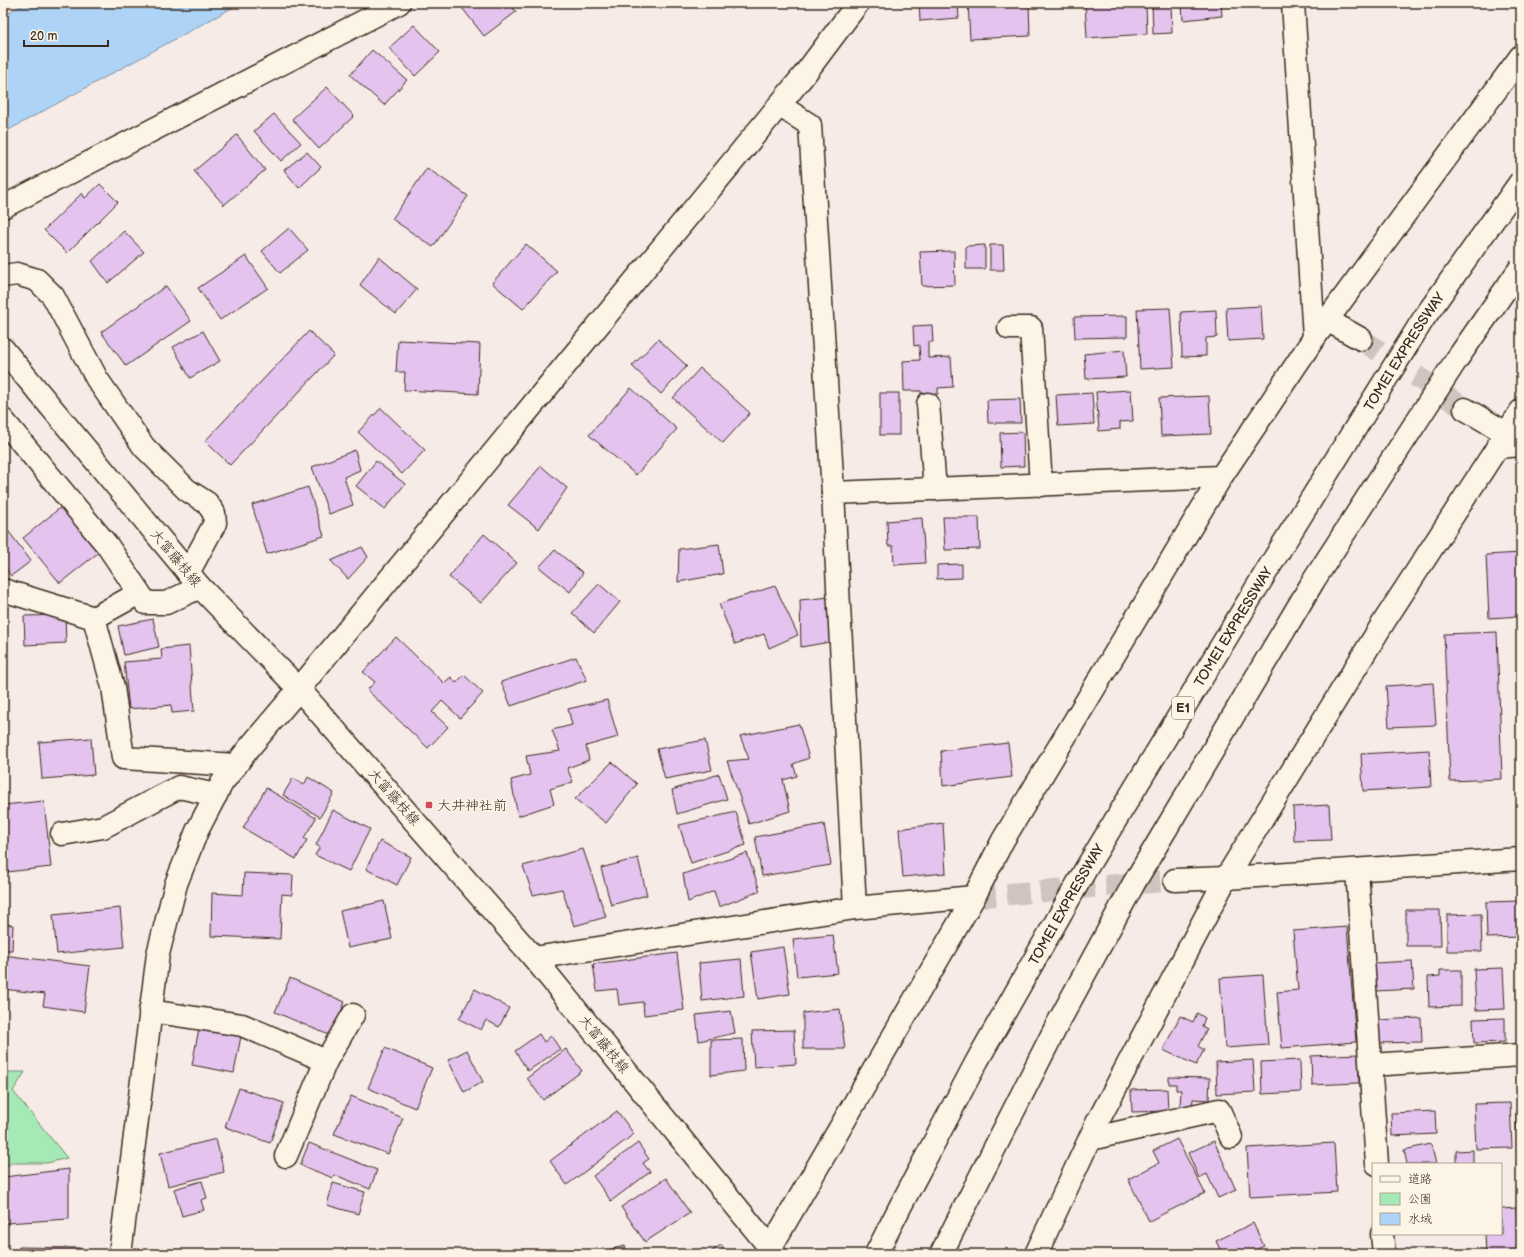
<svg xmlns="http://www.w3.org/2000/svg" width="1524" height="1257" font-family="'Balsamiq Sans','Klee One',sans-serif">
<style>
.green{fill:#a5eab6;stroke:#708a6a}
.water{fill:#add4f7;stroke:#7f90a0}
.building{fill:#e4c3ef;stroke:#3b2a1e}
.lines{fill:none;stroke-linecap:round;stroke-linejoin:round}
.minor-tunnel{stroke:#d1c4bf;stroke-width:22;stroke-dasharray:22 11;stroke-linecap:butt}
.minor-casing{stroke:#3b2a1e;stroke-width:25}
.major-casing{stroke:#3b2a1e;stroke-width:25}
.minor{stroke:#fcf5e5;stroke-width:22}
.major{stroke:#fcf5e5;stroke-width:22}
.highway-bridge-casing{stroke:#3b2a1e;stroke-width:25;stroke-linecap:butt}
.highway-bridge{stroke:#fcf5e5;stroke-width:22}
.poi-dot{fill:#d1495b;stroke:#fcf5e5;stroke-width:1.5}
.labels{text-anchor:middle;dominant-baseline:central;stroke-width:3;stroke-linejoin:round;paint-order:stroke}
.shield{fill:#fcf5e5;stroke:#75675a;stroke-width:1}
.shield-label{font-size:13px;font-weight:bold;fill:#3b2a1e}
.street-label{font-size:14px;fill:#3b2a1e;stroke:#fcf5e5}
.poi-label{font-size:14px;fill:#3b2a1e;stroke:#fcf5e5;text-anchor:start}
</style>
<rect width="100%" height="100%" fill="#f7ebe7"/>
<filter id="ink" filterUnits="userSpaceOnUse"><feTurbulence type="fractalNoise" baseFrequency=".025" numOctaves="2"/><feDisplacementMap in="SourceGraphic" scale="8" xChannelSelector="R" yChannelSelector="G"/><feConvolveMatrix kernelMatrix="1 2 1 2 8 2 1 2 1" color-interpolation-filters="sRGB"/></filter>
<g filter="url(#ink)">
<path class="green" d="M3,1072H25L13,1091L67,1158L47,1163H11L3,1170Z"/>
<path class="water" d="M26,3H241L3,133V16Z"/>
<g class="building">
<path d="M460,3H510L516,12L484,36L459,4Z"/>
<path d="M724,3H737L732,9Z"/>
<path d="M919,3H958L959,18L920,21Z"/>
<path d="M968,3H1029L1030,36L970,39Z"/>
<path d="M1085,3H1146L1147,34L1087,38Z"/>
<path d="M1152,3H1171L1172,33L1153,34Z"/>
<path d="M1182,3H1221L1222,16L1183,20Z"/>
<path d="M414,25L440,52L415,76L389,48Z"/>
<path d="M372,50L407,80L384,105L350,75Z"/>
<path d="M327,87L354,116L319,149L292,119Z"/>
<path d="M274,114L301,143L281,161L254,131Z"/>
<path d="M237,135L265,170L224,205L194,171Z"/>
<path d="M307,152L321,167L299,188L284,170Z"/>
<path d="M427,168L468,196L433,247L392,219Z"/>
<path d="M100,184L118,202L67,253L44,230L82,193L85,198Z"/>
<path d="M289,228L308,250L280,273L262,251Z"/>
<path d="M124,231L144,252L108,283L92,261Z"/>
<path d="M526,244L557,271L523,309L492,283Z"/>
<path d="M985,245V269H966V246Z"/>
<path d="M990,245H1003L1004,270H990Z"/>
<path d="M954,251L955,285L922,286L920,252Z"/>
<path d="M246,256L268,288L220,320L198,288Z"/>
<path d="M379,257L417,289L396,314L360,285Z"/>
<path d="M166,286L191,321L126,366L101,332Z"/>
<path d="M1261,306L1263,339L1228,341L1226,308Z"/>
<path d="M1170,308L1174,367L1140,369L1137,309Z"/>
<path d="M1216,310L1217,337L1206,338V356L1182,357L1181,312Z"/>
<path d="M1127,316V337L1075,338L1074,317Z"/>
<path d="M932,325L933,342H928V358L951,357L953,387L938,388V394L921,395V391H904L903,361L920,360L919,345L914,346L913,326Z"/>
<path d="M203,331L220,361L190,378L173,347Z"/>
<path d="M309,331L334,355L230,465L205,441Z"/>
<path d="M658,339L687,366L661,394L632,366Z"/>
<path d="M398,340L480,344L478,394L404,390L405,372H396Z"/>
<path d="M1124,350L1126,377L1086,379L1084,354Z"/>
<path d="M700,368L750,413L723,443L673,398Z"/>
<path d="M631,388L677,429L636,475L589,435Z"/>
<path d="M1131,390L1133,421L1120,422V429L1099,431L1096,392Z"/>
<rect x="880" y="393" width="19" height="42"/>
<path d="M1092,393L1094,424L1058,426L1056,395Z"/>
<path d="M1209,396L1211,434L1161,436L1159,398Z"/>
<path d="M1020,399L1021,423H988L987,400Z"/>
<path d="M381,408L425,450L402,474L358,432Z"/>
<path d="M1023,432L1024,466L1001,467L1000,433Z"/>
<path d="M355,450L360,470L344,477L353,505L329,514L312,467Z"/>
<path d="M376,461L405,484L385,509L356,486Z"/>
<path d="M541,466L567,488L539,529L508,505Z"/>
<path d="M308,487L324,536L267,554L252,505Z"/>
<path d="M61,507L98,553L60,583L23,538Z"/>
<path d="M943,517H979L980,549L945,550Z"/>
<path d="M922,518L925,563L894,565L893,546H888L887,521Z"/>
<path d="M3,524L31,561L11,576L3,565Z"/>
<path d="M484,534L517,563L481,603L449,577Z"/>
<path d="M719,544L723,574L678,582L679,549Z"/>
<path d="M362,547L368,557L348,579L331,561Z"/>
<path d="M555,550L583,573L570,592L539,567Z"/>
<path d="M1521,553V616L1489,618L1486,555Z"/>
<path d="M962,564V578L937,579V565Z"/>
<path d="M599,584L620,602L594,633L572,613Z"/>
<path d="M775,586L798,635L769,648L764,634L735,644L719,604Z"/>
<path d="M830,597V642L801,647L800,600Z"/>
<path d="M65,615L66,643L25,645L24,616Z"/>
<path d="M153,619L159,647L124,655L118,626Z"/>
<path d="M1497,632L1502,779L1450,781L1444,634Z"/>
<path d="M396,637L444,683L451,677L456,683L464,675L483,693L460,718L442,701L432,712L448,727L428,748L367,690L375,682L363,672Z"/>
<path d="M189,646L194,711L172,713L171,705L129,709L124,662L162,659L161,649Z"/>
<path d="M576,657L587,680L511,706L501,682Z"/>
<path d="M1433,683L1436,725L1389,727L1386,686Z"/>
<path d="M607,700L618,737L586,746L589,760L567,768L573,782L550,789L554,804L518,816L511,780L530,775L526,756L560,751L552,730L572,725L568,709Z"/>
<path d="M799,724L809,758L793,764L797,776L783,780L790,811L749,824L727,761L749,759L740,736Z"/>
<path d="M91,738L94,775L42,779L39,742Z"/>
<path d="M705,740L712,770L665,779L657,749Z"/>
<path d="M1008,743L1012,777L943,786L941,751Z"/>
<path d="M1429,750L1431,787L1363,791L1361,754Z"/>
<path d="M612,762L637,784L606,823L575,799Z"/>
<path d="M719,774L727,799L677,814L672,790Z"/>
<path d="M308,777L334,793L320,817L283,795L293,778L304,785Z"/>
<path d="M266,788L316,818L304,838L307,840L296,859L243,828Z"/>
<path d="M44,801L51,867L7,872L5,855H3V805Z"/>
<path d="M1329,805L1331,840L1294,841L1293,807Z"/>
<path d="M333,810L370,829L349,871L315,855L320,847L316,845Z"/>
<path d="M736,812L746,845L691,863L679,825Z"/>
<path d="M943,823L946,873L903,877L899,829Z"/>
<path d="M824,824L831,865L762,876L755,837Z"/>
<path d="M380,841L411,857L397,885L366,869Z"/>
<path d="M583,849L606,917L574,926L562,889L533,895L523,866Z"/>
<path d="M747,853L760,891L719,907L714,891L688,902L683,874Z"/>
<path d="M638,858L647,895L611,905L601,868Z"/>
<path d="M244,873L293,875L292,895L282,894L280,939L211,936L212,893L243,895Z"/>
<path d="M384,901L392,939L348,948L340,911Z"/>
<path d="M1521,901V937L1487,938L1486,902Z"/>
<path d="M120,908L124,947L57,954L53,915Z"/>
<path d="M1406,910H1440L1441,946H1406Z"/>
<path d="M1481,914L1482,951H1447V915Z"/>
<path d="M3,924L13,925L12,950H3Z"/>
<path d="M1347,927L1356,1042L1282,1048L1277,992L1298,990L1293,931Z"/>
<path d="M833,935L838,973L797,977L793,939Z"/>
<path d="M783,947L790,994L758,999L751,952Z"/>
<path d="M677,953L684,1010L644,1015L643,1002L619,1005L617,989L597,991L593,964Z"/>
<path d="M3,955L90,966L84,1012L43,1006L45,994L3,989Z"/>
<path d="M741,959L744,996L702,1001L699,963Z"/>
<path d="M1412,961L1414,989L1376,991L1374,963Z"/>
<path d="M1503,968L1505,1009L1476,1010L1474,969Z"/>
<path d="M1440,970H1461V1006L1429,1007L1428,977L1440,976Z"/>
<path d="M1263,975L1268,1045L1225,1048L1220,978Z"/>
<path d="M290,978L345,1002L331,1036L275,1012Z"/>
<path d="M1519,981H1521V1017H1520Z"/>
<path d="M475,989L509,1008L499,1027L486,1020L481,1030L459,1019Z"/>
<path d="M840,1009L845,1049H803V1013Z"/>
<path d="M731,1011L735,1033L699,1041L696,1015Z"/>
<path d="M1197,1013L1205,1018L1202,1026L1207,1029L1198,1046L1204,1050L1196,1065L1163,1050L1180,1016L1193,1022Z"/>
<path d="M1421,1018L1422,1042L1377,1043V1020Z"/>
<path d="M1505,1018V1042L1474,1043L1473,1019Z"/>
<path d="M199,1028L241,1036L234,1073L192,1065Z"/>
<path d="M794,1030L796,1064L754,1067L752,1031Z"/>
<path d="M539,1034L544,1042L551,1036L560,1049L528,1071L515,1051Z"/>
<path d="M743,1039L744,1071L711,1075V1040Z"/>
<path d="M385,1048L432,1068L415,1108L368,1088Z"/>
<path d="M566,1049L582,1071L543,1100L527,1078Z"/>
<path d="M467,1050L483,1082L464,1092L448,1060Z"/>
<path d="M1358,1054L1359,1083L1312,1085L1311,1056Z"/>
<path d="M1253,1060L1255,1092L1217,1094L1216,1062Z"/>
<path d="M1300,1060L1301,1092L1262,1094L1261,1062Z"/>
<path d="M1169,1077L1210,1078L1209,1100L1193,1099L1192,1108L1180,1107L1181,1090H1176V1084H1169Z"/>
<path d="M239,1088L284,1103L270,1143L225,1127Z"/>
<path d="M1167,1089L1168,1111L1132,1112L1131,1090Z"/>
<path d="M351,1096L403,1118L388,1154L334,1134Z"/>
<path d="M1510,1103L1512,1148L1476,1149L1474,1104Z"/>
<path d="M1521,1108V1157H1518L1516,1109Z"/>
<path d="M617,1111L634,1134L567,1185L550,1161Z"/>
<path d="M1435,1111L1436,1134L1392,1136L1391,1113Z"/>
<path d="M216,1139L224,1172L168,1186L160,1153Z"/>
<path d="M1177,1139L1205,1193L1149,1221L1128,1179L1159,1163L1153,1151Z"/>
<path d="M1214,1141L1236,1190L1218,1198L1207,1174L1199,1178L1188,1153Z"/>
<path d="M309,1143L377,1170L370,1189L335,1175L333,1178L300,1165Z"/>
<path d="M638,1143L649,1159L643,1163L650,1172L611,1201L593,1176Z"/>
<path d="M1334,1143L1337,1192L1250,1197L1247,1148Z"/>
<path d="M1431,1144L1436,1164H1407L1404,1150Z"/>
<path d="M1473,1150V1164H1456V1151Z"/>
<path d="M69,1169V1219L6,1223L4,1177Z"/>
<path d="M666,1178L690,1213L645,1242L621,1207Z"/>
<path d="M202,1181L207,1198L201,1200L204,1210L182,1216L174,1189Z"/>
<path d="M333,1183L365,1192L358,1214L327,1205Z"/>
<path d="M1516,1208L1519,1253L1486,1254L1485,1234H1501V1209Z"/>
<path d="M1253,1223L1264,1246L1246,1254H1222L1216,1241Z"/>
<path d="M721,1245L728,1254H708Z"/>
<path d="M625,1246L627,1254H590Z"/>
<path d="M19,1247L80,1248V1254H19Z"/>
</g>
<g class="lines">
<g class="minor-tunnel">
<path d="M1361,339L1465,409"/>
<path d="M974,897L1175,880"/>
</g>
<defs>
<g id="minor">
<path d="M1293,3L1314,338"/>
<path d="M779,105L810,125L833,493"/>
<path d="M3,207L399,3"/>
<path d="M3,276L17,274L37,280L53,296L97,379L144,447L187,490L207,503L214,513L215,523L188,573"/>
<path d="M1327,320L1361,339"/>
<path d="M1009,328H1031L1041,485"/>
<path d="M928,404L935,489"/>
<path d="M1465,409L1506,433"/>
<path d="M3,420L107,545L146,603H166L200,587"/>
<path d="M1497,447L1521,445"/>
<path d="M3,590L94,618L139,593"/>
<path d="M94,618L113,687L123,758L236,765"/>
<path d="M62,834L103,827L179,787L216,795"/>
<path d="M1357,870L1377,1164"/>
<path d="M1175,880L1226,878L1521,859"/>
<path d="M855,908L833,493L1221,477"/>
<path d="M534,958L855,908L974,897"/>
<path d="M150,1011L242,1025L326,1061L353,1015"/>
<path d="M1371,1065L1521,1055"/>
<path d="M1090,1139L1219,1110L1231,1137"/>
<path d="M286,1156L326,1061"/>
<path d="M1382,1234L1384,1254"/>
<path d="M120,1254L158,954L176,884L197,831L222,783L249,748L299,689L804,75L858,3"/>
<path d="M767,1254L974,897L1003,840L1221,477L1314,338L1521,56"/>
<path d="M1036,1254L1097,1123L1226,878L1385,620L1521,411"/>
</g>
<path id="major" d="M3,349L200,587L299,689L534,958L775,1254"/>
</defs>
<use href="#minor" class="minor-casing"/>
<use href="#major" class="major-casing"/>
<use href="#minor" class="minor"/>
<use href="#major" class="major"/>
<defs>
<g id="highway-bridge">
<path id="s1" d="M876,1254L901,1205L977,1061L1087,867L1282,546L1424,318L1521,181"/>
<path d="M941,1254L1057,1025L1134,883L1314,580L1455,362L1521,267"/>
</g>
</defs>
<use href="#highway-bridge" class="highway-bridge-casing"/>
<use href="#highway-bridge" class="highway-bridge"/>
</g>
</g>
<rect class="poi-dot" x="425" y="801" width="8" height="8" rx="2"/>
<g class="labels">
<rect class="shield" x="1172" y="697" width="22" height="22" rx="3"/>
<g class="shield-label">
<text x="1183" y="708">E1</text>
</g>
<g class="street-label">
<text stroke="none"><textPath href="#s1" startOffset="1046">TOMEI EXPRESSWAY</textPath></text>
<text transform="translate(176 558) rotate(50)">大富藤枝線</text>
<text stroke="none"><textPath href="#s1" startOffset="722">TOMEI EXPRESSWAY</textPath></text>
<text transform="translate(394 797) rotate(49)">大富藤枝線</text>
<text stroke="none"><textPath href="#s1" startOffset="398">TOMEI EXPRESSWAY</textPath></text>
<text transform="translate(604 1044) rotate(51)">大富藤枝線</text>
</g>
<g class="poi-label">
<text x="437" y="805">大井神社前</text>
</g>
</g>
<rect width="1524" height="1257" fill="none" stroke="#fcf5e5" stroke-width="16"/>
<rect x="8" y="8" width="1508" height="1241" fill="none" stroke="#3b2a1e" stroke-width="1.5" filter="url(#ink)"/>
<rect x="1372" y="1163" width="130" height="72" fill="#fcf5e5" stroke="#afa495"/>
<rect x="1380" y="1176" width="20" height="6" fill="#fcf5e5" stroke="#afa495"/>
<text x="1408" y="1183" font-size="12" fill="#3b2a1e">道路</text>
<rect x="1380" y="1193" width="20" height="12" fill="#a5eab6" stroke="#afa495"/>
<text x="1408" y="1203" font-size="12" fill="#3b2a1e">公園</text>
<rect x="1380" y="1213" width="20" height="12" fill="#add4f7" stroke="#afa495"/>
<text x="1408" y="1223" font-size="12" fill="#3b2a1e">水域</text>
<path d="M24 40v6h84v-6" fill="none" stroke="#3b2a1e" stroke-width="2"/>
<text x="30" y="40" font-size="12" fill="#3b2a1e" stroke="#fcf5e5" stroke-width="3" paint-order="stroke">20 m</text>
</svg>
